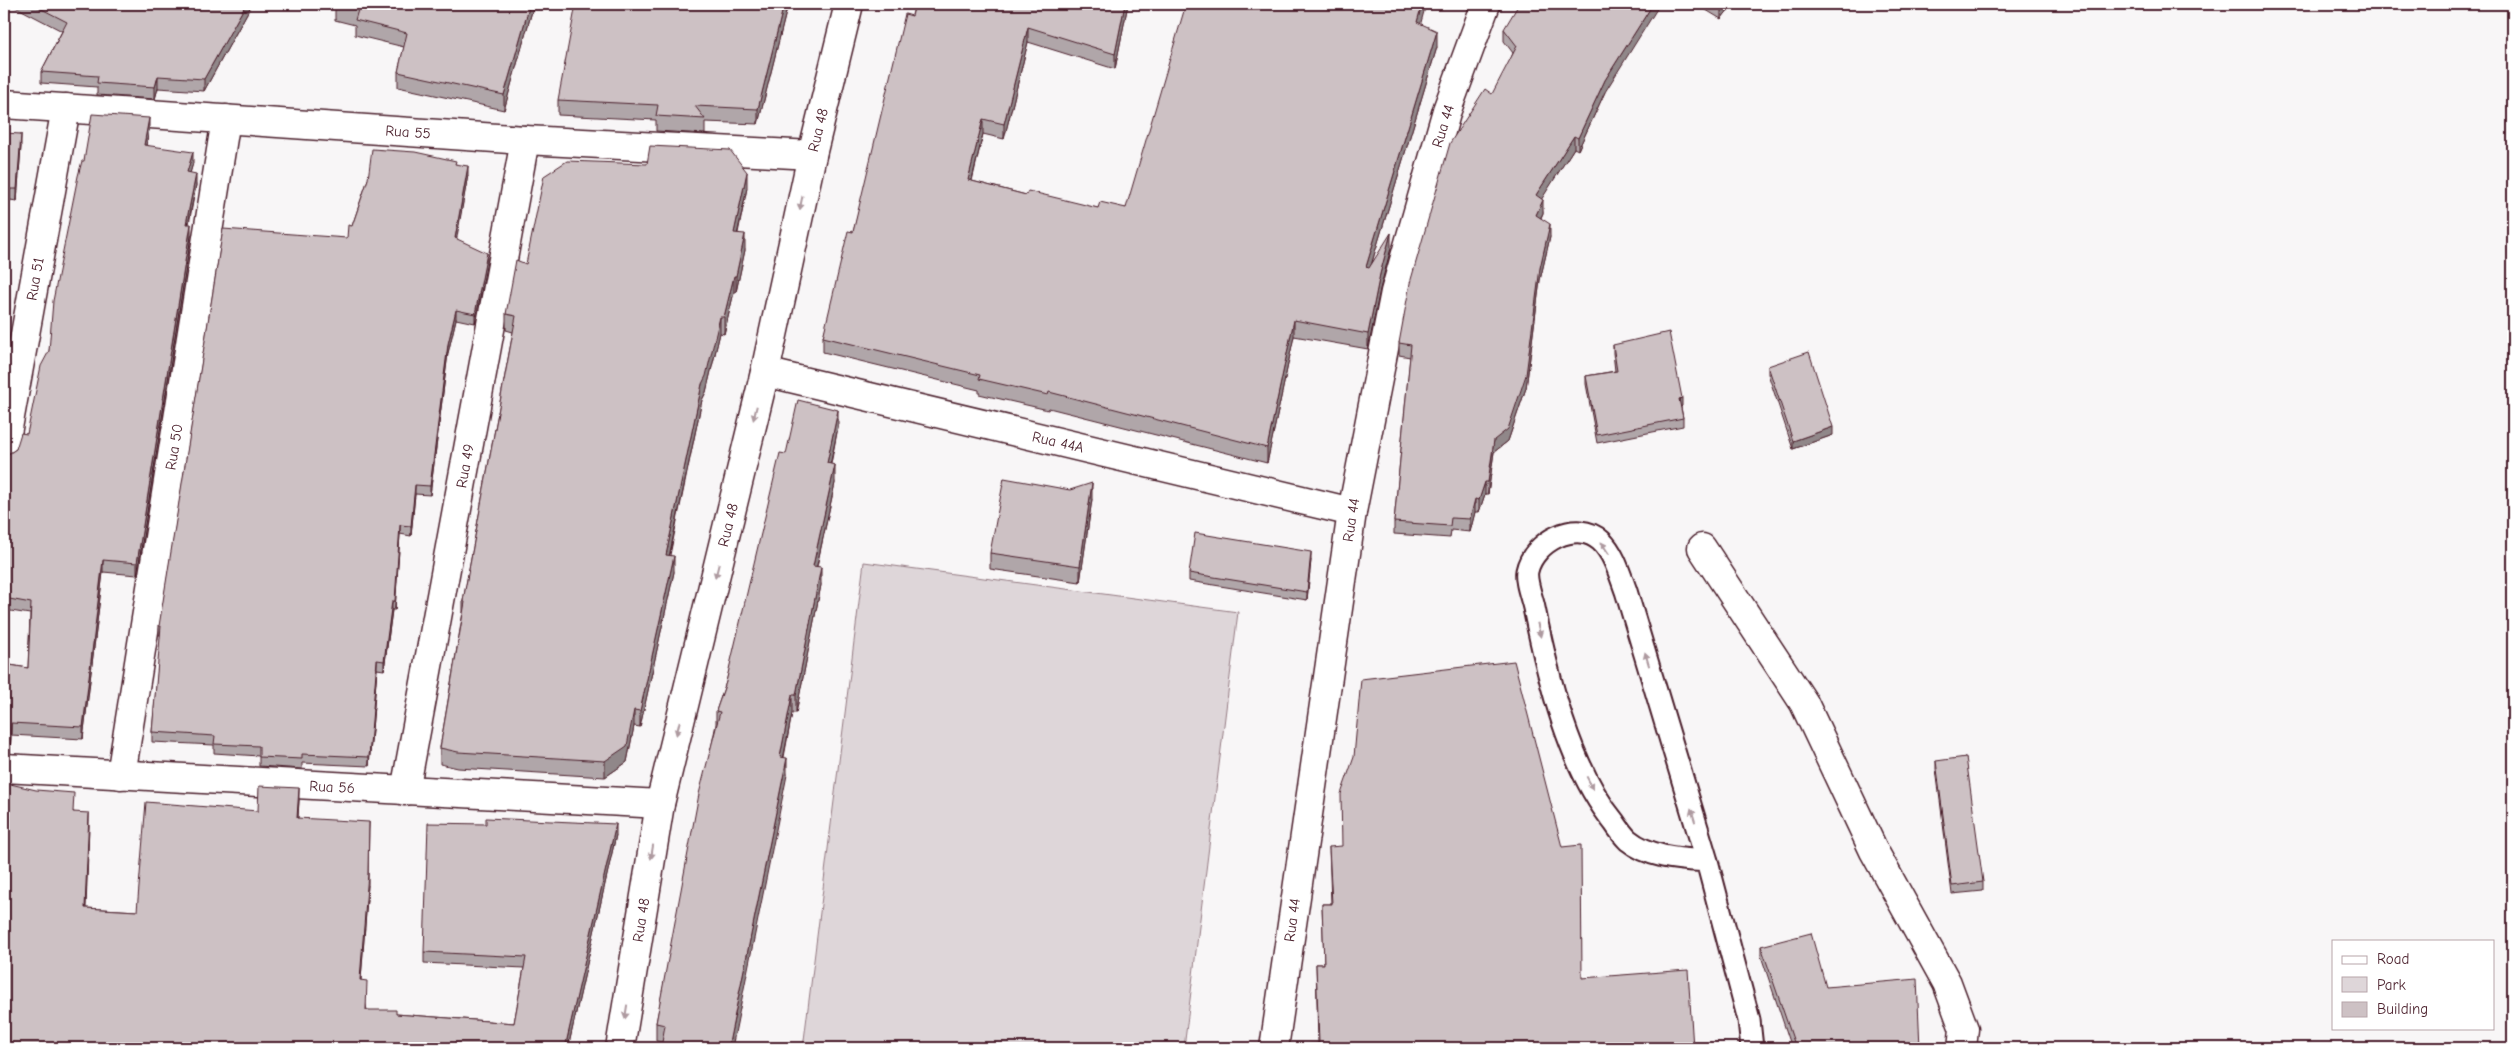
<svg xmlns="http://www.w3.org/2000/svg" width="2517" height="1052" font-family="'Comic Neue',sans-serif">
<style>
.green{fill:#ded6d9;stroke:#947a82}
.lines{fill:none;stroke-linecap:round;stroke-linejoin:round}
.lane-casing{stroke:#4a1f2b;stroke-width:25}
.street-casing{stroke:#4a1f2b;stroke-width:31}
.lane{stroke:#fff;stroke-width:21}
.street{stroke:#fff;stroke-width:28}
.wall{fill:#b0a6a9;stroke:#4a1f2b}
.shaded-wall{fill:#908789;stroke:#4a1f2b}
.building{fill:#cdc1c4;stroke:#4a1f2b}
.oneway{fill:#ae9aa0}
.labels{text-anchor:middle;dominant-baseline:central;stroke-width:4;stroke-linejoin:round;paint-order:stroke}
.street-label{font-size:15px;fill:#4a1f2b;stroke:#fff}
</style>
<rect width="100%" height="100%" fill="#f8f6f7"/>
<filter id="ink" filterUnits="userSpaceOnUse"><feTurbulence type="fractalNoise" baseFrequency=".02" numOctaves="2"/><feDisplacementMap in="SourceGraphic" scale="10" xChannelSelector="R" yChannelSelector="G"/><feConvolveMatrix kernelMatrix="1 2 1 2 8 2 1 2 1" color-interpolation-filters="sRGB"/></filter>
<g filter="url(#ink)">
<path class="green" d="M864,562L1238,612L1184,1048H803Z"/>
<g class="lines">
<defs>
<path id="lane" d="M1707,861C1680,859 1650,858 1628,840C1623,835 1618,828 1614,822C1569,767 1548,677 1534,608C1532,598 1525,581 1527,571C1533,542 1577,518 1601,541C1614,553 1620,575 1626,591L1707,861L1749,1020L1752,1048"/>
<g id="street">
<path d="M4,104L525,140L812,155"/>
<path d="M765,372L1352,512"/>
<path d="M4,450L66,108"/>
<path d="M1702,548L1804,703L1874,851L1947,983L1964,1029L1962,1048"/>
<path d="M4,768L660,804"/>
<path d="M121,775L226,119"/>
<path d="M405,791L525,140"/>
<path d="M620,1048L660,804L765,372L812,155L849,4"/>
<path d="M1274,1048L1352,512L1395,292L1447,110L1486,4"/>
</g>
</defs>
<use href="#lane" class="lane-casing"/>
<use href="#street" class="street-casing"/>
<use href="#lane" class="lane"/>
<use href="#street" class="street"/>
</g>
<g class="wall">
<path d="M10,4H252L204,91L158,88L155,99L97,95V87L41,83V72L62,31Z"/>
<path d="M335,4H534L504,110L398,87V72L404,47L355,35V25L335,20Z"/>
<path d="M788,4L758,124L705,122V134L656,131V120L558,115V100Z"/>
<path d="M915,4H1128L1115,69L1028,42L1004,139L983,134L972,181L1026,195L1098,208H1126L1421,24L1437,47L1372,262L1391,248L1380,289L1368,349L1294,336L1267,463L1049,408L1048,410L979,394V390L823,352V337L853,232Z"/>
<path d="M1696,4H1733L1721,19Z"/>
<path d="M1504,29L1605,92L1578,150L1574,148L1541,199L1543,213L1541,218L1550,237L1540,280L1526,388L1508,441L1494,452L1488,494H1485L1479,512H1475L1470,532L1451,530L1450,538L1394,534V522L1410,357L1399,355V343L1513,53L1504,41Z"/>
<path d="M149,130L146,145L193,163L190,173L196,185L189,224L191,236L137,575L103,572L83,739L11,735L10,753H4V664L28,668L30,614L4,610V454L10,453L16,449L27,434L49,351L84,161Z"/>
<path d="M4,133L21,146L17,201L10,200L4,232Z"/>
<path d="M456,164L468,175L456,239L487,262L475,323L456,319L448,353L430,495L415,494L411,536L400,534L395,610H392L384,670L377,669L369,766L302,763V769L259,766V756L214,753V745L152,742V732L161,635H159V626L347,238L352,226L368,179Z"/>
<path d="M747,188L738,233L745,250L736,292H734L724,334L720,333L706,392L702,400L670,555L674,572L640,727L634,726L627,762L605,777L458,768L440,764V748L463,612V601L513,332L506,330V314L526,264Z"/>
<path d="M1613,345L1682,406L1681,407L1683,418V426L1597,443L1586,384V376L1615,371L1613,353Z"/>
<path d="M1768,366L1833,435L1793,449L1768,374Z"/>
<path d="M838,427L831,464L835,483L817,566L821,585L796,713H792L784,757L787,775L662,1042L656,1041V1023L716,724V711L726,682L786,454Z"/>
<path d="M1092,499L1080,582L990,569V553Z"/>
<path d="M1311,560L1307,600L1189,581V573Z"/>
<path d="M1936,761L1983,882V891L1952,894L1936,769Z"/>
<path d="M7,783L74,812L89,825L86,908L137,911L258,811L299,800L298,818L368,885L361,980L367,1010L396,1014L514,1023L524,968L424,963V952L616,835L568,1048H4Z"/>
<path d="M1329,847L1582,978L1318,1043L1316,964H1324L1322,904H1331Z"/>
<path d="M1761,946L1826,987L1920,1048H1792L1761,956Z"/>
</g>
<g class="shaded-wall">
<path d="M246,4H252L204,91V79Z"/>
<path d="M530,4H534L504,110V95Z"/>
<path d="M784,4H788L758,124V109Z"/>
<path d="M1125,4H1128L1115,69V54Z"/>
<path d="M1422,4H1426L1417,37V22Z"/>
<path d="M1653,4H1660L1605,92L1578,150V138L1605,80Z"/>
<path d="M1723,4H1733L1721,19V7Z"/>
<path d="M1028,27V42L1004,139V124Z"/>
<path d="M1437,31V47L1366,282V267Z"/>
<path d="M158,76V88L155,99V87Z"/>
<path d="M149,118V130L144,156V145Z"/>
<path d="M983,119V134L968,195V180Z"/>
<path d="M21,134V146L17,201V189Z"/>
<path d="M1574,136V148L1536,208V195Z"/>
<path d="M193,152V163L187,184V172Z"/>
<path d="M468,166V175L455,248V238Z"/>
<path d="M747,172V188L734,249V233Z"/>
<path d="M196,174V185L186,235V224Z"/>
<path d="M10,189V200L4,232V221Z"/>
<path d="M1543,200V213L1536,227V215Z"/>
<path d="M191,224V236L137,575V563Z"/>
<path d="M1550,224V237L1540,280L1526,388L1508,441L1494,452L1488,494V482L1494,440L1540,268Z"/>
<path d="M1391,233V248L1380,289L1368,349V334L1380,274Z"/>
<path d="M745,234V250L736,292V276Z"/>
<path d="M487,253V262L475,323V314Z"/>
<path d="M734,276V292L724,334V317Z"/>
<path d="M456,310V319L448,353L430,495V486L448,344Z"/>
<path d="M720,317V333L706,392L702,400L666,571V555L702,384Z"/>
<path d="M1294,320V336L1267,463V448Z"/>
<path d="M1682,398V406L1679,407V399Z"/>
<path d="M838,410V427L827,480V463Z"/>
<path d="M1833,427V435L1793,449V441Z"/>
<path d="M835,465V483L813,583V566Z"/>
<path d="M1485,482V494L1479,512V500Z"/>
<path d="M1092,483V499L1080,582V566Z"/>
<path d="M415,485V494L411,536V526Z"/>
<path d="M1475,499V512L1470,532V519Z"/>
<path d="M400,525V534L395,610V601Z"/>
<path d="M1311,552V560L1307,600V592Z"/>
<path d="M674,556V572L640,727V711Z"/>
<path d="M103,560V572L83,739V727Z"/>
<path d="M821,567V585L796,713V695Z"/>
<path d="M392,601V610L384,670V661Z"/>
<path d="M377,660V669L369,766V757Z"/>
<path d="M792,695V713L780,775V757Z"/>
<path d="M634,710V726L627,762L605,777V761Z"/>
<path d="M11,723V735L10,753V741Z"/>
<path d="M787,758V775L732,1048H728Z"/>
<path d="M299,788V800L297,829V818Z"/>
<path d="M89,813V825L85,919V908Z"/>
<path d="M369,822L368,885L360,991V980Z"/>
<path d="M616,824V835L568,1048H565Z"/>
</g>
<g class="building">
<path d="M32,4H246L204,79L158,76L155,87L97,83L98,76L41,72L67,22Z"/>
<path d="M335,4H530L504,95L398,72L407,33L355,20L358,10L335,5Z"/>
<path d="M576,4H784L758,109L695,106L705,119L656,116L658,105L558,100Z"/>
<path d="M915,4H1125L1115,54L1028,27L1004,124L983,119L968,180L1026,195L1028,191L1098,208L1100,202L1126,208L1186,4H1422L1417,22L1437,31L1366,267L1369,268L1391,233L1380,274L1368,334L1294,320L1267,448L1049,392L1048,395L979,379L980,375L823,337L848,231L853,232L905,14L912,16Z"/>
<path d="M1519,4H1653L1605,80L1578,138L1574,136L1536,195L1543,200L1536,215L1550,224L1540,268L1526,375L1508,429L1494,440L1488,482H1485L1479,500L1475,499L1470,519L1451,518L1450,526L1394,522L1411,345L1399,343L1410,283L1450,143L1485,89L1492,94L1517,46L1504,29Z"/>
<path d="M1715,4H1723L1721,7Z"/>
<path d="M92,114L149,118L144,145L193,152L187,172L196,174L186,224H191L137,563L103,560L83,727L11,723L10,741L4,742V664L28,668L31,603L4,598V454L10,453L16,449L21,433L27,434L41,366L49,351L53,301L78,176L82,161H84Z"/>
<path d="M4,133L21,134L17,189H10L4,221Z"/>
<path d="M650,146L730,150L747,172L734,233L745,234L736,276H734L724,317H720L706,376L702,384L666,555L674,556L640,711L634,710L627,746L605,761L458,752L440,748L465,602L463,601L516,316L506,314L516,260L526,264L544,176L567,161L647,164Z"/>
<path d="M372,149L415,152L456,161L455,164L468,166L455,238L487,253L475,314L456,310L448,344L430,486L415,485L411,526L400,525L395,601H392L384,661L377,660L369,757L302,754V759L259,757V746L214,744L215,736L152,732L161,626H159L223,229L347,238L348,225L352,226L368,179Z"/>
<path d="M1669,332L1682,398L1679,399L1683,418L1597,435L1586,376L1617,371L1613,345Z"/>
<path d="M1809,352L1833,427L1793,441L1768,366Z"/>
<path d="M798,400L838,410L827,463L835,465L813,566L821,567L796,695H792L780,757L787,758L728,1048H661L665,1025L656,1023L699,794L720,712L716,711L726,682L780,453L786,454Z"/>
<path d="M1004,478L1070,490L1092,483L1080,566L990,553Z"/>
<path d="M1195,533L1311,552L1307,592L1189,573Z"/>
<path d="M1514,661L1562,847L1581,845L1582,978L1688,970L1693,1048H1310L1309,1044L1319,1043L1316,964H1324L1322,904H1332L1329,847L1342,846L1341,794L1354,757L1361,679Z"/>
<path d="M1966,757L1983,882L1952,886L1936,761Z"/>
<path d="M4,771L7,772L6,783L36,790L74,793L73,812L89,813L85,908L137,911L146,802L258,811L259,786L299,788L297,818L369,822L368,873L360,980L367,981L366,1010H396V1014L514,1023L526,957L424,952L428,823L486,824V818L616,824L565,1048H4Z"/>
<path d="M1811,933L1826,987L1917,979L1920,1048H1796L1761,946Z"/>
</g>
<defs><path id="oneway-solid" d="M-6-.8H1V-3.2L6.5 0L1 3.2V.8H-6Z" transform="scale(1.25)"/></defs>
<g class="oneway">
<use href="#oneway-solid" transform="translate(801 203) rotate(102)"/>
<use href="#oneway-solid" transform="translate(755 413) rotate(104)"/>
<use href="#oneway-solid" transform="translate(1605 548) rotate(-123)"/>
<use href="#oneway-solid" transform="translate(717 571) rotate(104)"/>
<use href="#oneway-solid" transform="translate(1539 630) rotate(77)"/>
<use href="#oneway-solid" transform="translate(1647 659) rotate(-107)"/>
<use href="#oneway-solid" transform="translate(678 728) rotate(104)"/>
<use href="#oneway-solid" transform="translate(1590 783) rotate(62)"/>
<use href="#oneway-solid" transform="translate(1693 815) rotate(-107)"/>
<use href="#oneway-solid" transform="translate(652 852) rotate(99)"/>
<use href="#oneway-solid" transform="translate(626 1012) rotate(99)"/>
</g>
</g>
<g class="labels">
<g class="street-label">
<text transform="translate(1443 126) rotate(-73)">Rua 44</text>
<text transform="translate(818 130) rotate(-76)">Rua 48</text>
<text transform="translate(408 132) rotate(4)">Rua 55</text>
<text transform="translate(35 279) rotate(-80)">Rua 51</text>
<text transform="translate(1058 442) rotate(13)">Rua 44A</text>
<text transform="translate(174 447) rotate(-81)">Rua 50</text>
<text transform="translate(465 466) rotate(-80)">Rua 49</text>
<text transform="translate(1351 520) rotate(-81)">Rua 44</text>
<text transform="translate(728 525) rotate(-76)">Rua 48</text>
<text transform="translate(332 787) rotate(3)">Rua 56</text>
<text transform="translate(641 920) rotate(-81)">Rua 48</text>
<text transform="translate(1292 920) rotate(-82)">Rua 44</text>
</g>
</g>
<rect width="2517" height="1052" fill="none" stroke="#fff" stroke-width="20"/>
<rect x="10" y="10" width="2497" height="1032" fill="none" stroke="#4a1f2b" stroke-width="2" filter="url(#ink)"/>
<rect x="2332" y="940" width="162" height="90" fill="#ffffff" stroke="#b7a5aa"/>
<rect x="2342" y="956" width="25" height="8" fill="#ffffff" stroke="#b7a5aa"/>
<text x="2377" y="964" font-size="15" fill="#4a1f2b">Road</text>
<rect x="2342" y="977" width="25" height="15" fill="#ded6d9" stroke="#b7a5aa"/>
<text x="2377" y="990" font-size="15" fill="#4a1f2b">Park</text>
<rect x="2342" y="1002" width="25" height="15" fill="#cdc1c4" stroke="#b7a5aa"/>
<text x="2377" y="1014" font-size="15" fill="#4a1f2b">Building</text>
</svg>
